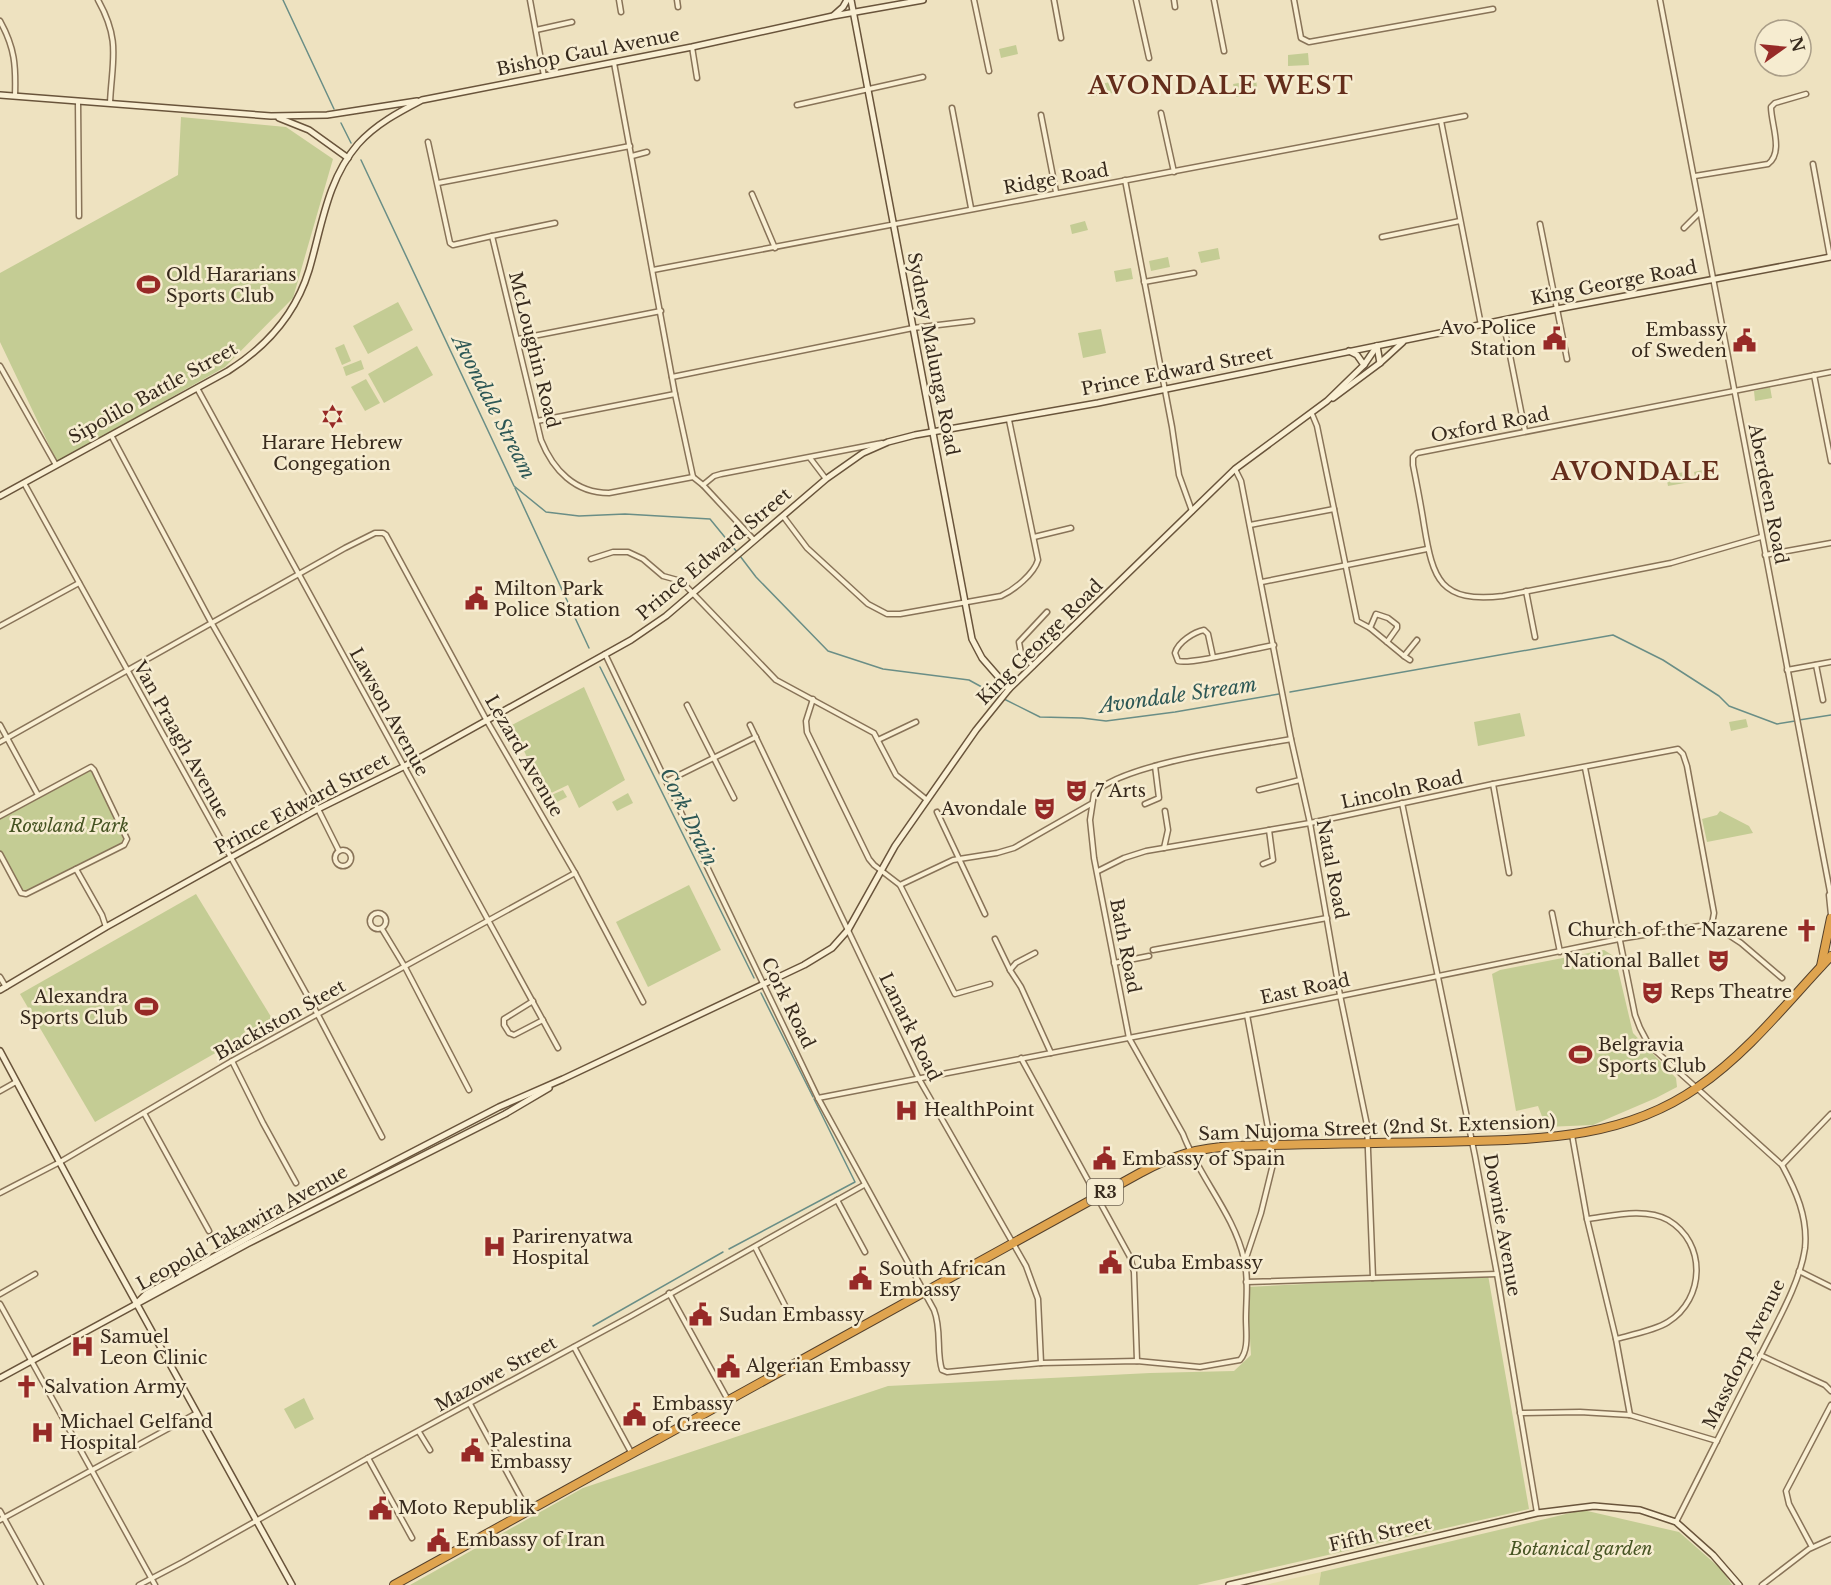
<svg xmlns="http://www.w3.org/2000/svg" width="1831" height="1585" font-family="'Libre Baskerville',serif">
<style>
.farmland{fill:#e4ddae}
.green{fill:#c4cc94}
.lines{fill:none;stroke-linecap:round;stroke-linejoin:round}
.stream{stroke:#6a8e86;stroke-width:1.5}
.street-casing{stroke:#887358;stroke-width:7}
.secondary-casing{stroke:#69543b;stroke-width:8}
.highway-casing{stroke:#55412c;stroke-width:10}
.street{stroke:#f9efd3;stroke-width:4}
.secondary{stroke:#f9efd3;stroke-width:5}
.highway{stroke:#dfa44f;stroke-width:8}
.labels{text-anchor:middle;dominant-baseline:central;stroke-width:5;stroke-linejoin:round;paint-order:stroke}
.shield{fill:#f6ecd0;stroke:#706453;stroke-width:1.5}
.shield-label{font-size:16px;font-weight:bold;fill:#372a1d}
.street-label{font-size:18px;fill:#372a1d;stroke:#f6ecd0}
.poi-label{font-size:18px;fill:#372a1d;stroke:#f6ecd0;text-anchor:start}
.park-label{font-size:18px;font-style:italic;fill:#465423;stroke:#f6ecd0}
.water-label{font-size:20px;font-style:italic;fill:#2c5755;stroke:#f6ecd0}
.district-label{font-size:24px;font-weight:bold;letter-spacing:1.5px;fill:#642d1b;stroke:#f6ecd0}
</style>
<rect width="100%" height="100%" fill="#eee2c0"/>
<path class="farmland" d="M1321,1572L1319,1585H1265Z"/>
<g class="green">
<path d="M1016,45L1018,54L1001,58L999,49Z"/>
<path d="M1308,53L1309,65L1288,66V55Z"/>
<path d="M1256,80L1258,93L1236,97L1233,84Z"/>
<path d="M1110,82L1113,93L1091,97L1089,87Z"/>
<path d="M181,117L286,127L333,159L293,298L225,367L57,462L0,342V273L178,175Z"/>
<path d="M1085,221L1088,230L1072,234L1070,225Z"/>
<path d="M1218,248L1220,259L1201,263L1198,252Z"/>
<path d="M1168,257L1170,267L1151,271L1149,261Z"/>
<path d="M1131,268L1133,279L1116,282L1114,271Z"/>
<path d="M398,302L413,330L368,354L353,326Z"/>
<path d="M1101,329L1106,353L1083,358L1078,333Z"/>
<path d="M344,344L351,361L342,365L335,348Z"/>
<path d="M417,346L433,375L384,403L368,374Z"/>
<path d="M361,360L364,369L346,376L343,367Z"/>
<path d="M366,379L380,403L365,411L351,387Z"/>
<path d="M1770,387L1772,398L1755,401L1754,391Z"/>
<path d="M1716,467L1717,478L1696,482L1694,472Z"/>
<path d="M1688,471L1690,482L1668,486L1666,476Z"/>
<path d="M584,687L625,780L579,808L568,785L545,796L512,725Z"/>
<path d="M1520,713L1525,736L1478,746L1474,722Z"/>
<path d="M1746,719L1748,727L1731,731L1729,722Z"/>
<path d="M90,766L129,843L24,896L0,853V817Z"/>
<path d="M563,790L567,797L551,805L547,797Z"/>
<path d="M628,793L633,803L617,811L612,802Z"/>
<path d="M1720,811L1749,826L1753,833L1707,842L1702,819L1717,815Z"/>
<path d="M689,885L721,950L648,987L616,922Z"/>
<path d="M196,894L273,1020L95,1122L20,994Z"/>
<path d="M1604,950L1615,957L1633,1033L1676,1078L1677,1087L1656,1098L1593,1125L1546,1127L1538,1106L1516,1111L1492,974L1500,970Z"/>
<path d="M1488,1275L1529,1509L1197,1585H410L583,1488L888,1386L1150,1373L1234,1371L1251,1355L1247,1287Z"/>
<path d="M304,1398L314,1419L295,1429L284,1409Z"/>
<path d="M1583,1510L1679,1532L1721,1569L1732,1585H1319L1321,1572Z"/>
</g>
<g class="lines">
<g class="stream">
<path d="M283,0L334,109"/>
<path d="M341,123L351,143"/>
<path d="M361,160L514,486L546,512L579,516L625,514L710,519L737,552"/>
<path d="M515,488L589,648"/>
<path d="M740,556L756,577L828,651L883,669L969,680L1000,697"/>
<path d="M600,667L754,978"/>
<path d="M1290,692L1613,635L1663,660L1719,696L1729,706L1777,724L1795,721"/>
<path d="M1004,699L1040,717L1082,718L1106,721L1175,712L1279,694"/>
<path d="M1799,720L1831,715"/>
<path d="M761,993L813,1097"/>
<path d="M729,1249L855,1182L814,1099"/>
<path d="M593,1326L723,1252"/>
</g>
<defs>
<g id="street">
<path d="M98,0C121,41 112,60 110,103"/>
<path d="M530,0L544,76"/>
<path d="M619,0L621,12"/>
<path d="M677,0L678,7"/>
<path d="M974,0L989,71"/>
<path d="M1054,0L1061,38"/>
<path d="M1136,0L1149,58"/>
<path d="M1174,0L1175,7"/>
<path d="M1214,0L1224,51"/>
<path d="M1294,0L1301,38L1309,42L1493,9"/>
<path d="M1660,0L1831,897"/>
<path d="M0,21C15,48 16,66 15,96"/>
<path d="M536,30L572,22"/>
<path d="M692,47L697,78"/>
<path d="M614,63L675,394L693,477"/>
<path d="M78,101L79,216"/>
<path d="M797,105L923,77"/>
<path d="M952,108L971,208"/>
<path d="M1161,113L1174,172"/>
<path d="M1041,115L1056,192"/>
<path d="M1441,121L1481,325"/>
<path d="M428,142L450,243L453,245L492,236L541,440C553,470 575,493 609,493L693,477"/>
<path d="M632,156L647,152"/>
<path d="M1813,164L1830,257"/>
<path d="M1695,176L1768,164C1784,152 1771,124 1771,107L1775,103L1806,94"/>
<path d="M1125,180L1172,427L1179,475L1192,511"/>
<path d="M438,183L630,146"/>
<path d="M752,194L775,248"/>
<path d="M1540,224L1567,359"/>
<path d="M1684,228L1700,212"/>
<path d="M492,236L555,223"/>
<path d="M1382,237L1460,221"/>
<path d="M653,270L1465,116"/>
<path d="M1144,282L1194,273"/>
<path d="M1503,320L1525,431"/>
<path d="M518,339L661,311"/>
<path d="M0,366L56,465"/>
<path d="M1814,375L1831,461"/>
<path d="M672,377L913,328L972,321"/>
<path d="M197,388L558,1048"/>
<path d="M1312,414L1317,426L1357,621L1370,628L1404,656L1417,640"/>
<path d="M537,421L675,394"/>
<path d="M111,435L211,622L318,809L339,851"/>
<path d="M810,458L826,479"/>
<path d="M1235,469L1241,481L1291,739L1310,823L1340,995L1367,1125L1373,1278"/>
<path d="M693,477L703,485L754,540"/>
<path d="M24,483L318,1015L382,1137"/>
<path d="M703,485L714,476L721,474L882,443"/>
<path d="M783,516L807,548L868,604L887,614H900L1001,596C1014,590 1034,574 1038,560L1009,420"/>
<path d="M1250,525L1334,509"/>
<path d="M1034,537L1071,528"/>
<path d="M1761,537L1671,563L1503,596C1440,603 1433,580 1424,525C1421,505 1417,485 1413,465V457L1417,453L1831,372"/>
<path d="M1765,555L1831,543"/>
<path d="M591,559L613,552H628L643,559L663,576L681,581L776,680L874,733L896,775L927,800"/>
<path d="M1262,582L1427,549"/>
<path d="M1526,591L1535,637"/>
<path d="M0,626L79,583"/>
<path d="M1370,628L1376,614L1388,618L1397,625V628L1387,642"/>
<path d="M605,654L818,1098L934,1310C942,1330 936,1352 942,1370L947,1372L1041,1363L1137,1361L1200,1367L1240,1360C1249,1350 1246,1332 1246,1319C1246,1300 1249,1277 1244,1259C1234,1214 1199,1177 1183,1134L1129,1038L1094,858L1090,820L1094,794C1119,764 1249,747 1291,739"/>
<path d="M1404,656L1410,660"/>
<path d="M1213,657L1208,634L1204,630C1194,632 1178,642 1175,653L1178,661C1190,665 1256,648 1274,645"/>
<path d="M1816,665L1823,700"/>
<path d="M1033,666L1021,653L1019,642L1047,612"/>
<path d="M1787,670L1831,662"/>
<path d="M813,699L806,721L807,732L869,859L874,865L900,885L955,994L990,984"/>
<path d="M687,705L734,798"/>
<path d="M0,725L38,795"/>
<path d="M750,725L919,1079L1026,1266L1038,1299L1041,1363"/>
<path d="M878,740L916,722"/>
<path d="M0,742L345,548L375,533H383L386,535L487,721L575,873L643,1002"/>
<path d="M1585,768L1635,1015L1640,1028L1649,1045L1782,1165C1796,1191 1808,1217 1805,1248C1800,1284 1775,1325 1759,1358C1731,1412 1704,1467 1676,1522"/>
<path d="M667,781L756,737"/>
<path d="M1493,784L1509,873"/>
<path d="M1259,790L1300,780"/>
<path d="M1402,803L1475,1156L1497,1274L1537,1513"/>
<path d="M1145,804L1159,798L1155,766"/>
<path d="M937,812L985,914"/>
<path d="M0,816L91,767L94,770L127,839L124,845L26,894L21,893L0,854"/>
<path d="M1164,848L1168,830L1165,811"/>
<circle cx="343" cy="858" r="8"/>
<path d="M1263,864L1273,860L1269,830"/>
<path d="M76,869L102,915L106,927"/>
<path d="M1098,871L1124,858L1146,851L1310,823L1493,784L1678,749L1683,754L1687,766L1714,913L1712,924"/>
<path d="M900,885L953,860L997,853L1014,848L1091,804"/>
<path d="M1829,895L1831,915"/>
<circle cx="378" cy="921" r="8"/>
<path d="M1552,913L1560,952"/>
<path d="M382,929L405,967L469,1090"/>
<path d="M995,939L1010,970"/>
<path d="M1153,950L1327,918"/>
<path d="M1035,953L1016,963L1010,970L1021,987L1051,1053"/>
<path d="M1114,963L1149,956"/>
<path d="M0,977L6,987"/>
<path d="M533,1001L504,1019V1025L509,1033L514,1035L543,1020"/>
<path d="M1021,1058L1130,1257L1134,1272L1137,1361"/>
<path d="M232,1061L263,1123L296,1183"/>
<path d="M0,1091L16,1082"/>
<path d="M818,1098L1258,1013L1619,939L1712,924L1741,943L1782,978"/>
<path d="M144,1113L209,1231"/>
<path d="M1572,1135L1587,1219L1616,1339L1630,1415"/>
<path d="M1782,1165L1831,1114"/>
<path d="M0,1193L60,1162L232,1061L575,873"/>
<path d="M837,1200L865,1252"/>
<path d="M1587,1219C1611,1216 1645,1207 1668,1220C1707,1243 1705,1299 1668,1322C1656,1330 1631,1335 1616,1339"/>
<path d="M755,1247L792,1319"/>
<path d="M1245,1261L1261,1213L1274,1160L1247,1015"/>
<path d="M1799,1271L1831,1287"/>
<path d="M1246,1282L1497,1274"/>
<path d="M669,1293L728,1400"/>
<path d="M0,1294L35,1274"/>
<path d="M0,1304L155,1585"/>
<path d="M574,1347L632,1454"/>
<path d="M1760,1355L1825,1385L1831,1391"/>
<path d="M470,1404L528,1511"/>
<path d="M1520,1413L1580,1412L1630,1415L1717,1441"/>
<path d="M419,1432L430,1450"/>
<path d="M368,1458L412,1538"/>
<path d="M0,1511L41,1585"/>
<path d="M0,1520L197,1413"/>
<path d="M1812,1547L1789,1504L1786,1491L1831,1405"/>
<path d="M139,1585L183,1562L368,1458L631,1316L864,1185"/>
<path d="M1762,1585L1809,1549L1831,1539"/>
</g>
<g id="secondary">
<path d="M851,0L972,639L982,658L1009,689"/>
<path d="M834,15L843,7L847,0"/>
<path d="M0,95L271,116L327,115L417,101"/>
<path d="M279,118L309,130L348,158"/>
<path d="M1377,346L1380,363"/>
<path d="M1349,351L1357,355L1364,365"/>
<path d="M1333,398L1380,363L1403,342"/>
<path d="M0,496L228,371C266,347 296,313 309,270C322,226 327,180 358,144C376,124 399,112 422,100L692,47L833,16L923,0"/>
<path d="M0,990L106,927L318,809L403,767L631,640L666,616L826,479L863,453L888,442L915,435L1098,403L1557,309L1831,257"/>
<path d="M0,1051L97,1232L292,1585"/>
<path d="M137,1303L146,1294L275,1223L499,1107L563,1079L804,965L832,948L848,930L895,846L976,730L1009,689L1235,469L1327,401L1364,365L1377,346"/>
<path d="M0,1378L247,1244L505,1114L549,1088"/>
<path d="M1229,1585L1537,1513L1594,1506L1640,1510L1676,1522L1713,1555L1739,1585"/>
</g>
<g id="highway">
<path d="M1821,966L1831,918"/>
<path d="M394,1585L1140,1173C1174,1155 1196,1148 1235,1146C1301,1144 1368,1143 1435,1142C1528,1139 1618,1143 1698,1087C1749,1052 1789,1000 1831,956"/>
</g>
</defs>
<use href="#street" class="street-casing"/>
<use href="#secondary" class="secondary-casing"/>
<use href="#highway" class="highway-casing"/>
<use href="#street" class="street"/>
<use href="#secondary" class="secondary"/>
<use href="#highway" class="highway"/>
</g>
<defs>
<symbol id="stadium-bare" viewBox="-9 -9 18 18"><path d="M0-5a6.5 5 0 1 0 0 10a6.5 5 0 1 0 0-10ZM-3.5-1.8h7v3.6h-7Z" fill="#972a27" stroke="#f6ecd0" stroke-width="2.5" paint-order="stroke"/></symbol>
<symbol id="civic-bare" viewBox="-9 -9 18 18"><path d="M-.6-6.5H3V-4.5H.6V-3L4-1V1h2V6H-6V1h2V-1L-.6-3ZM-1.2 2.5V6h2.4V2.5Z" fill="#972a27" stroke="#f6ecd0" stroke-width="2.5" paint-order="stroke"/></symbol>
<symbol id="synagogue-bare" viewBox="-9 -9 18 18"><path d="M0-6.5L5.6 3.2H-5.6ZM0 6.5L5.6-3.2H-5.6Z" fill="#972a27" stroke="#f6ecd0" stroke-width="2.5" paint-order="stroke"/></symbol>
<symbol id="theatre-bare" viewBox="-9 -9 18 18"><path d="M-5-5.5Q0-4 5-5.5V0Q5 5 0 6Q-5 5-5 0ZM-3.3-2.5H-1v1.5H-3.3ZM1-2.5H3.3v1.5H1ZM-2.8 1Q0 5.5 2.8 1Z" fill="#972a27" stroke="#f6ecd0" stroke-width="2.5" paint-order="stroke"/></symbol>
<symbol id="church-bare" viewBox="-9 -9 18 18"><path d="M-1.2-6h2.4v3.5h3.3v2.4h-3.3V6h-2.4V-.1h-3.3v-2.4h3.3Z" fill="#972a27" stroke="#f6ecd0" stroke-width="2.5" paint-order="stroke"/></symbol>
<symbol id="hospital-bare" viewBox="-9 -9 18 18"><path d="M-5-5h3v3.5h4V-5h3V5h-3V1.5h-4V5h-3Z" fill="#972a27" stroke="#f6ecd0" stroke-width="2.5" paint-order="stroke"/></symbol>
</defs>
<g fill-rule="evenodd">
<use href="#stadium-bare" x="132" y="268" width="33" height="33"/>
<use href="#civic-bare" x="1538" y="322" width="33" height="33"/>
<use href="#civic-bare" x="1728" y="324" width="33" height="33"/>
<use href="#synagogue-bare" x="316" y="400" width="33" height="33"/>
<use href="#civic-bare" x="460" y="582" width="33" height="33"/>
<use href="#theatre-bare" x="1060" y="774" width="33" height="33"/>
<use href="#theatre-bare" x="1028" y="792" width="33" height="33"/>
<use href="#church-bare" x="1790" y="914" width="33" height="33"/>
<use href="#theatre-bare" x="1702" y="944" width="33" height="33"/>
<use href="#theatre-bare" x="1636" y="976" width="33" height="33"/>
<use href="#stadium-bare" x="130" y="990" width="33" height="33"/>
<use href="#stadium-bare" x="1564" y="1038" width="33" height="33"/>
<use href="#hospital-bare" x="890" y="1094" width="33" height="33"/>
<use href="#civic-bare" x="1088" y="1142" width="33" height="33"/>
<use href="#hospital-bare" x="478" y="1230" width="33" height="33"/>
<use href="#civic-bare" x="1094" y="1246" width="33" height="33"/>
<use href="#civic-bare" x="844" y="1262" width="33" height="33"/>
<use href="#civic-bare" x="684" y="1298" width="33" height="33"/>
<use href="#hospital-bare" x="66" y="1330" width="33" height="33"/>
<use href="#civic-bare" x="712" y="1350" width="33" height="33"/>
<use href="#church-bare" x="10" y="1370" width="33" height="33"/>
<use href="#civic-bare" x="618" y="1398" width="33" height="33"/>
<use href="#hospital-bare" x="26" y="1416" width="33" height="33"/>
<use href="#civic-bare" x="456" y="1434" width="33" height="33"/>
<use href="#civic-bare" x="364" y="1492" width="33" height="33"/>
<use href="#civic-bare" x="422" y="1524" width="33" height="33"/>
</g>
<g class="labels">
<rect class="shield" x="1087" y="1179" width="36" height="26" rx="4.5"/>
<g class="shield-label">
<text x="1105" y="1192">R3</text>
</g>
<g class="street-label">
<text transform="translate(588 52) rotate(-11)">Bishop Gaul Avenue</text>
<text transform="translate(1056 179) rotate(-10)">Ridge Road</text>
<text transform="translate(1614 283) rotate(-11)">King George Road</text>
<text transform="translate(534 350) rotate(76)">McLoughin Road</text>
<text transform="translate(933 354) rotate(79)">Sydney Malunga Road</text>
<text transform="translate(1177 371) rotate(-11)">Prince Edward Street</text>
<text transform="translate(153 393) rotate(-29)">Sipolilo Battle Street</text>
<text transform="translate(1490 425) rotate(-11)">Oxford Road</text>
<text transform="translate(1768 494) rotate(79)">Aberdeen Road</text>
<text transform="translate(714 554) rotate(-40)">Prince Edward Street</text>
<text transform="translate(1040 642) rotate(-45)">King George Road</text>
<text transform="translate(389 712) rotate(61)">Lawson Avenue</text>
<text transform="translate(181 740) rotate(61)">Van Praagh Avenue</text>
<text transform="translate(524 756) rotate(60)">Lezard Avenue</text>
<text transform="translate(1402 790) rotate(-12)">Lincoln Road</text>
<text transform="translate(302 804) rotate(-28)">Prince Edward Street</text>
<text transform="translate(1332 869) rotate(79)">Natal Road</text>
<text transform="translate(1125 946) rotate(79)">Bath Road</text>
<text transform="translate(1305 989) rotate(-12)">East Road</text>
<text transform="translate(788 1003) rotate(64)">Cork Road</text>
<text transform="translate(280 1020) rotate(-29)">Blackiston Steet</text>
<text transform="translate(910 1027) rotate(64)">Lanark Road</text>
<text transform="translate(1377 1128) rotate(-2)">Sam Nujoma Street (2nd St. Extension)</text>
<text transform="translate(1502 1225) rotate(80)">Downie Avenue</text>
<text transform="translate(242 1228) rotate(-29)">Leopold Takawira Avenue</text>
<text transform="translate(1744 1354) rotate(-64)">Massdorp Avenue</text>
<text transform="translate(496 1374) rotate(-29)">Mazowe Street</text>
<text transform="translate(1380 1534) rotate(-13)">Fifth Street</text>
</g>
<g class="poi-label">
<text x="166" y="275">Old Hararians<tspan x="166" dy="21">Sports Club</tspan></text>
<text x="1536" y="328" text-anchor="end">Avo Police<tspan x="1536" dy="21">Station</tspan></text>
<text x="1727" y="330" text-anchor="end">Embassy<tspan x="1727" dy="21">of Sweden</tspan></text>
<text x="332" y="443" text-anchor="middle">Harare Hebrew<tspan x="332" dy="21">Congegation</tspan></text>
<text x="494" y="589">Milton Park<tspan x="494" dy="21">Police Station</tspan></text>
<text x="1095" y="791">7 Arts</text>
<text x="1027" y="809" text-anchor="end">Avondale</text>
<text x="1788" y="930" text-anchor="end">Church of the Nazarene</text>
<text x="1700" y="961" text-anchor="end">National Ballet</text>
<text x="1670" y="992">Reps Theatre</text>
<text x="128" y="997" text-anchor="end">Alexandra<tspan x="128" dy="21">Sports Club</tspan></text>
<text x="1598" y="1045">Belgravia<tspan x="1598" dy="21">Sports Club</tspan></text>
<text x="924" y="1110">HealthPoint</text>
<text x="1122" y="1159">Embassy of Spain</text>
<text x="512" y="1237">Parirenyatwa<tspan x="512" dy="21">Hospital</tspan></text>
<text x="1128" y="1263">Cuba Embassy</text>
<text x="879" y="1269">South African<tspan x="879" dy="21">Embassy</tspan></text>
<text x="719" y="1315">Sudan Embassy</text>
<text x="100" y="1337">Samuel<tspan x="100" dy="21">Leon Clinic</tspan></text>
<text x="746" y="1366">Algerian Embassy</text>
<text x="44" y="1387">Salvation Army</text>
<text x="652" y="1404">Embassy<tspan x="652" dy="21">of Greece</tspan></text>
<text x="60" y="1422">Michael Gelfand<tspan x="60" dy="21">Hospital</tspan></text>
<text x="490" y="1441">Palestina<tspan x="490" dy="21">Embassy</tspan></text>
<text x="398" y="1508">Moto Republik</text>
<text x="456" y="1540">Embassy of Iran</text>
</g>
<g class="park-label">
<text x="69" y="826">Rowland Park</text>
<text x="1581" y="1549">Botanical garden</text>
</g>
<g class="water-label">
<text transform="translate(494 407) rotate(63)">Avondale Stream</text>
<text transform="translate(1178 695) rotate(-8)">Avondale Stream</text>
<text transform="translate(689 817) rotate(64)">Cork Drain</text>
</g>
<g class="district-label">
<text x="1221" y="85">AVONDALE WEST</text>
<text x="1636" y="471">AVONDALE</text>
</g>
</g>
<g transform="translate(1783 48) rotate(75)"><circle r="28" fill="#f6ecd0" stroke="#aa9e88" stroke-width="1.5"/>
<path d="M0-4.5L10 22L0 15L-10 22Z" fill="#972a27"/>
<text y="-9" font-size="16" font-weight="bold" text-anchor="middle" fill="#372a1d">N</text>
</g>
</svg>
